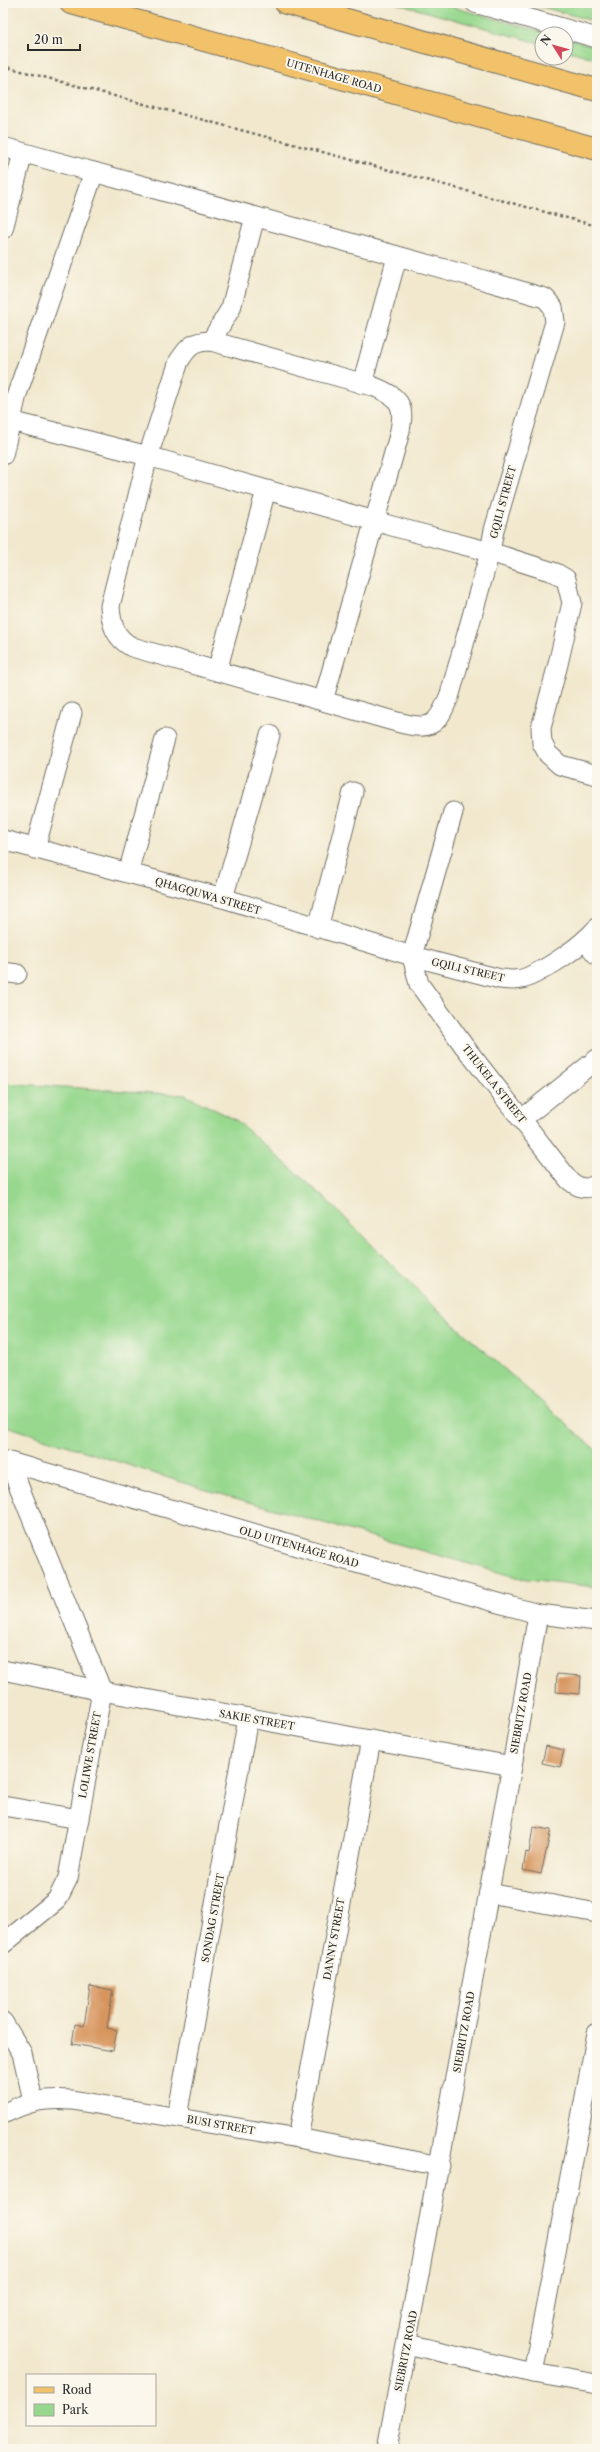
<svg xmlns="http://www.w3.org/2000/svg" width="600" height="2452" font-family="'Libre Caslon Text',serif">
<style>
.green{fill:#97d88e;stroke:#61825c}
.building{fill:#d7945d}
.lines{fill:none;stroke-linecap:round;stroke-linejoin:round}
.minor-casing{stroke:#706d64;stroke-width:21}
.major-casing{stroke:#706d64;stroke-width:24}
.path{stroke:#706d64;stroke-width:2.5;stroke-dasharray:3 3;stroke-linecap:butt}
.minor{stroke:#fff;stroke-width:19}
.major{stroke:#f2c26a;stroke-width:22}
.labels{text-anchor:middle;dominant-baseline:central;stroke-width:4;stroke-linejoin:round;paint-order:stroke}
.street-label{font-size:10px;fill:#2b2b2b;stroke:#fbf7ec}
</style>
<rect width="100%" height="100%" fill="#fbf7ec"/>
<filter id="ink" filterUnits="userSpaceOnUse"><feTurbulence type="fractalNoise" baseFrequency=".025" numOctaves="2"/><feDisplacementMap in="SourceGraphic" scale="8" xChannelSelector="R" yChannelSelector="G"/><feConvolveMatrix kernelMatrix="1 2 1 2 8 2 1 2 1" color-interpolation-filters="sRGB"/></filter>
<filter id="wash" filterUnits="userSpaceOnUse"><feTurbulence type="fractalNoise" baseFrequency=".012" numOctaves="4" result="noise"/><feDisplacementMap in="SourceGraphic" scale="16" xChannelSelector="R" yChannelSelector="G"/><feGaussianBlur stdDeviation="0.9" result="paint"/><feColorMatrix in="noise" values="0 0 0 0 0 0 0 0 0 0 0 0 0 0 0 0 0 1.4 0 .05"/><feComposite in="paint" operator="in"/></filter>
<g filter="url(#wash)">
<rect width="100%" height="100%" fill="#f1e8cd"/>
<g class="green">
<path d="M395,3H438L550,34H542V44Z"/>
<path d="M527,3H597V22Z"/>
<path d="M566,38L597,47V59L566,50Z"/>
<path d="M3,1083L185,1095L236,1120L326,1199L431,1304L597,1451V1587L519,1578L203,1489L3,1425Z"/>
</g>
<g id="blocks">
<g class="building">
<path d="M557,1674L581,1676L580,1694L556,1692Z"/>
<path d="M546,1746L564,1750L560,1767L542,1763Z"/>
<path d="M533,1827L551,1830L541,1874L523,1870L526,1852L529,1853Z"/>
<path d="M90,1986L113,1990L107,2028L117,2030L113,2051L72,2044L75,2024L84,2026Z"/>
</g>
</g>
</g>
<g filter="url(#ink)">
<use href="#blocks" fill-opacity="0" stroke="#706d64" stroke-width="1"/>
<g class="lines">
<defs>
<g id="minor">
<path d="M475,3L597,38"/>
<path d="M3,147L470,276L545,298L553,307L555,322L494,530L490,552L450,694C437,727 431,731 397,722L132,647C115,638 111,624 110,606L148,456L179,361C188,347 193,341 211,341L372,386C403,398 406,407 398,439L323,701"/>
<path d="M3,229L23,153"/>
<path d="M211,341L231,308L255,217"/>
<path d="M362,384L397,257"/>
<path d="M3,419L148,456L399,528L490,552L556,573L566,579L572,603L558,664L541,728L542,743L548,754L560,765L597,775"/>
<path d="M3,455L17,394L94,172"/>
<path d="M217,671L266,490"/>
<path d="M453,812L412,956L419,984L464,1046L569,1180C578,1188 586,1191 597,1184"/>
<path d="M3,840L223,898L412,956L500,979C510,980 519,981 528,977C552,966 580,947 597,928"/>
<path d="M35,849L72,713"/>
<path d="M128,873L165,739"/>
<path d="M223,898L270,735"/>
<path d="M318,928L353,792"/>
<path d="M585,941L597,955"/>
<path d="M3,972L17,974"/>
<path d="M522,1119L597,1059"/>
<path d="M3,1460L331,1556L538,1614L597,1621"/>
<path d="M9,1462L102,1691"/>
<path d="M3,1670L102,1691L512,1766"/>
<path d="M3,1806L79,1819"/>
<path d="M489,1893L597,1913"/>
<path d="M3,1944L57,1900L68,1878L102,1691"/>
<path d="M3,2022L22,2053L33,2100"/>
<path d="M3,2114C29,2101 43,2098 72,2100L298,2138L440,2166"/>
<path d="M177,2117L248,1718"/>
<path d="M298,2138L371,1740"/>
<path d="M407,2344L533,2373L597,2384"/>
<path d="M533,2373L597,2033"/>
<path d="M387,2449L512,1766L538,1614"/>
</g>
<g id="major">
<path d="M71,3L597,149"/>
<path d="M286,3L597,90"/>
</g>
</defs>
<use href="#minor" class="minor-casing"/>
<use href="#major" class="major-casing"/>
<path class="path" d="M3,66L597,226"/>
<use href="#minor" class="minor"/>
<use href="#major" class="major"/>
</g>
</g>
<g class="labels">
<g class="street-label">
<text transform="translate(334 76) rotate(16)">UITENHAGE ROAD</text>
<text transform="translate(503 502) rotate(-75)">GQILI STREET</text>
<text transform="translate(208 896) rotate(16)">QHAGQUWA STREET</text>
<text transform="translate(468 970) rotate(13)">GQILI STREET</text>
<text transform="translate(494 1084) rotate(52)">THUKELA STREET</text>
<text transform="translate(299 1547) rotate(16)">OLD UITENHAGE ROAD</text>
<text transform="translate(521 1713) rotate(-80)">SIEBRITZ ROAD</text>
<text transform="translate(257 1720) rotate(10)">SAKIE STREET</text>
<text transform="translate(90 1755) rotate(-80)">LOLIWE STREET</text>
<text transform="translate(213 1918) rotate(-80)">SONDAG STREET</text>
<text transform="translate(334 1939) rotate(-80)">DANNY STREET</text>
<text transform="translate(464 2032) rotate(-80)">SIEBRITZ ROAD</text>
<text transform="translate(221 2125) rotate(10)">BUSI STREET</text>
<text transform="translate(406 2351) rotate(-79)">SIEBRITZ ROAD</text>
</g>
</g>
<rect width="600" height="2452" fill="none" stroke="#fbf7ec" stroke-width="16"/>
<rect x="26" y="2374" width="130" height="52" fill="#fbf7ec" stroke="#a8a59f"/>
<rect x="34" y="2387" width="20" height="6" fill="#f2c26a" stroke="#a8a59f"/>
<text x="62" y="2394" font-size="12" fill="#2b2b2b">Road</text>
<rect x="34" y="2404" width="20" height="12" fill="#97d88e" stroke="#a8a59f"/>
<text x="62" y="2414" font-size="12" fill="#2b2b2b">Park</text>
<g transform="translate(554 46) rotate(307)"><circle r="19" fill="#fbf7ec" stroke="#a8a59f"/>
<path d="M0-3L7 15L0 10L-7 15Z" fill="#d1495b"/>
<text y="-6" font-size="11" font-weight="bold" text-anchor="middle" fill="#2b2b2b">N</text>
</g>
<path d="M28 44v6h52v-6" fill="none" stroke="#2b2b2b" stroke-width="2"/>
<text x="34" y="44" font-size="12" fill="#2b2b2b" stroke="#fbf7ec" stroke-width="3" paint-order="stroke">20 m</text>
</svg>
